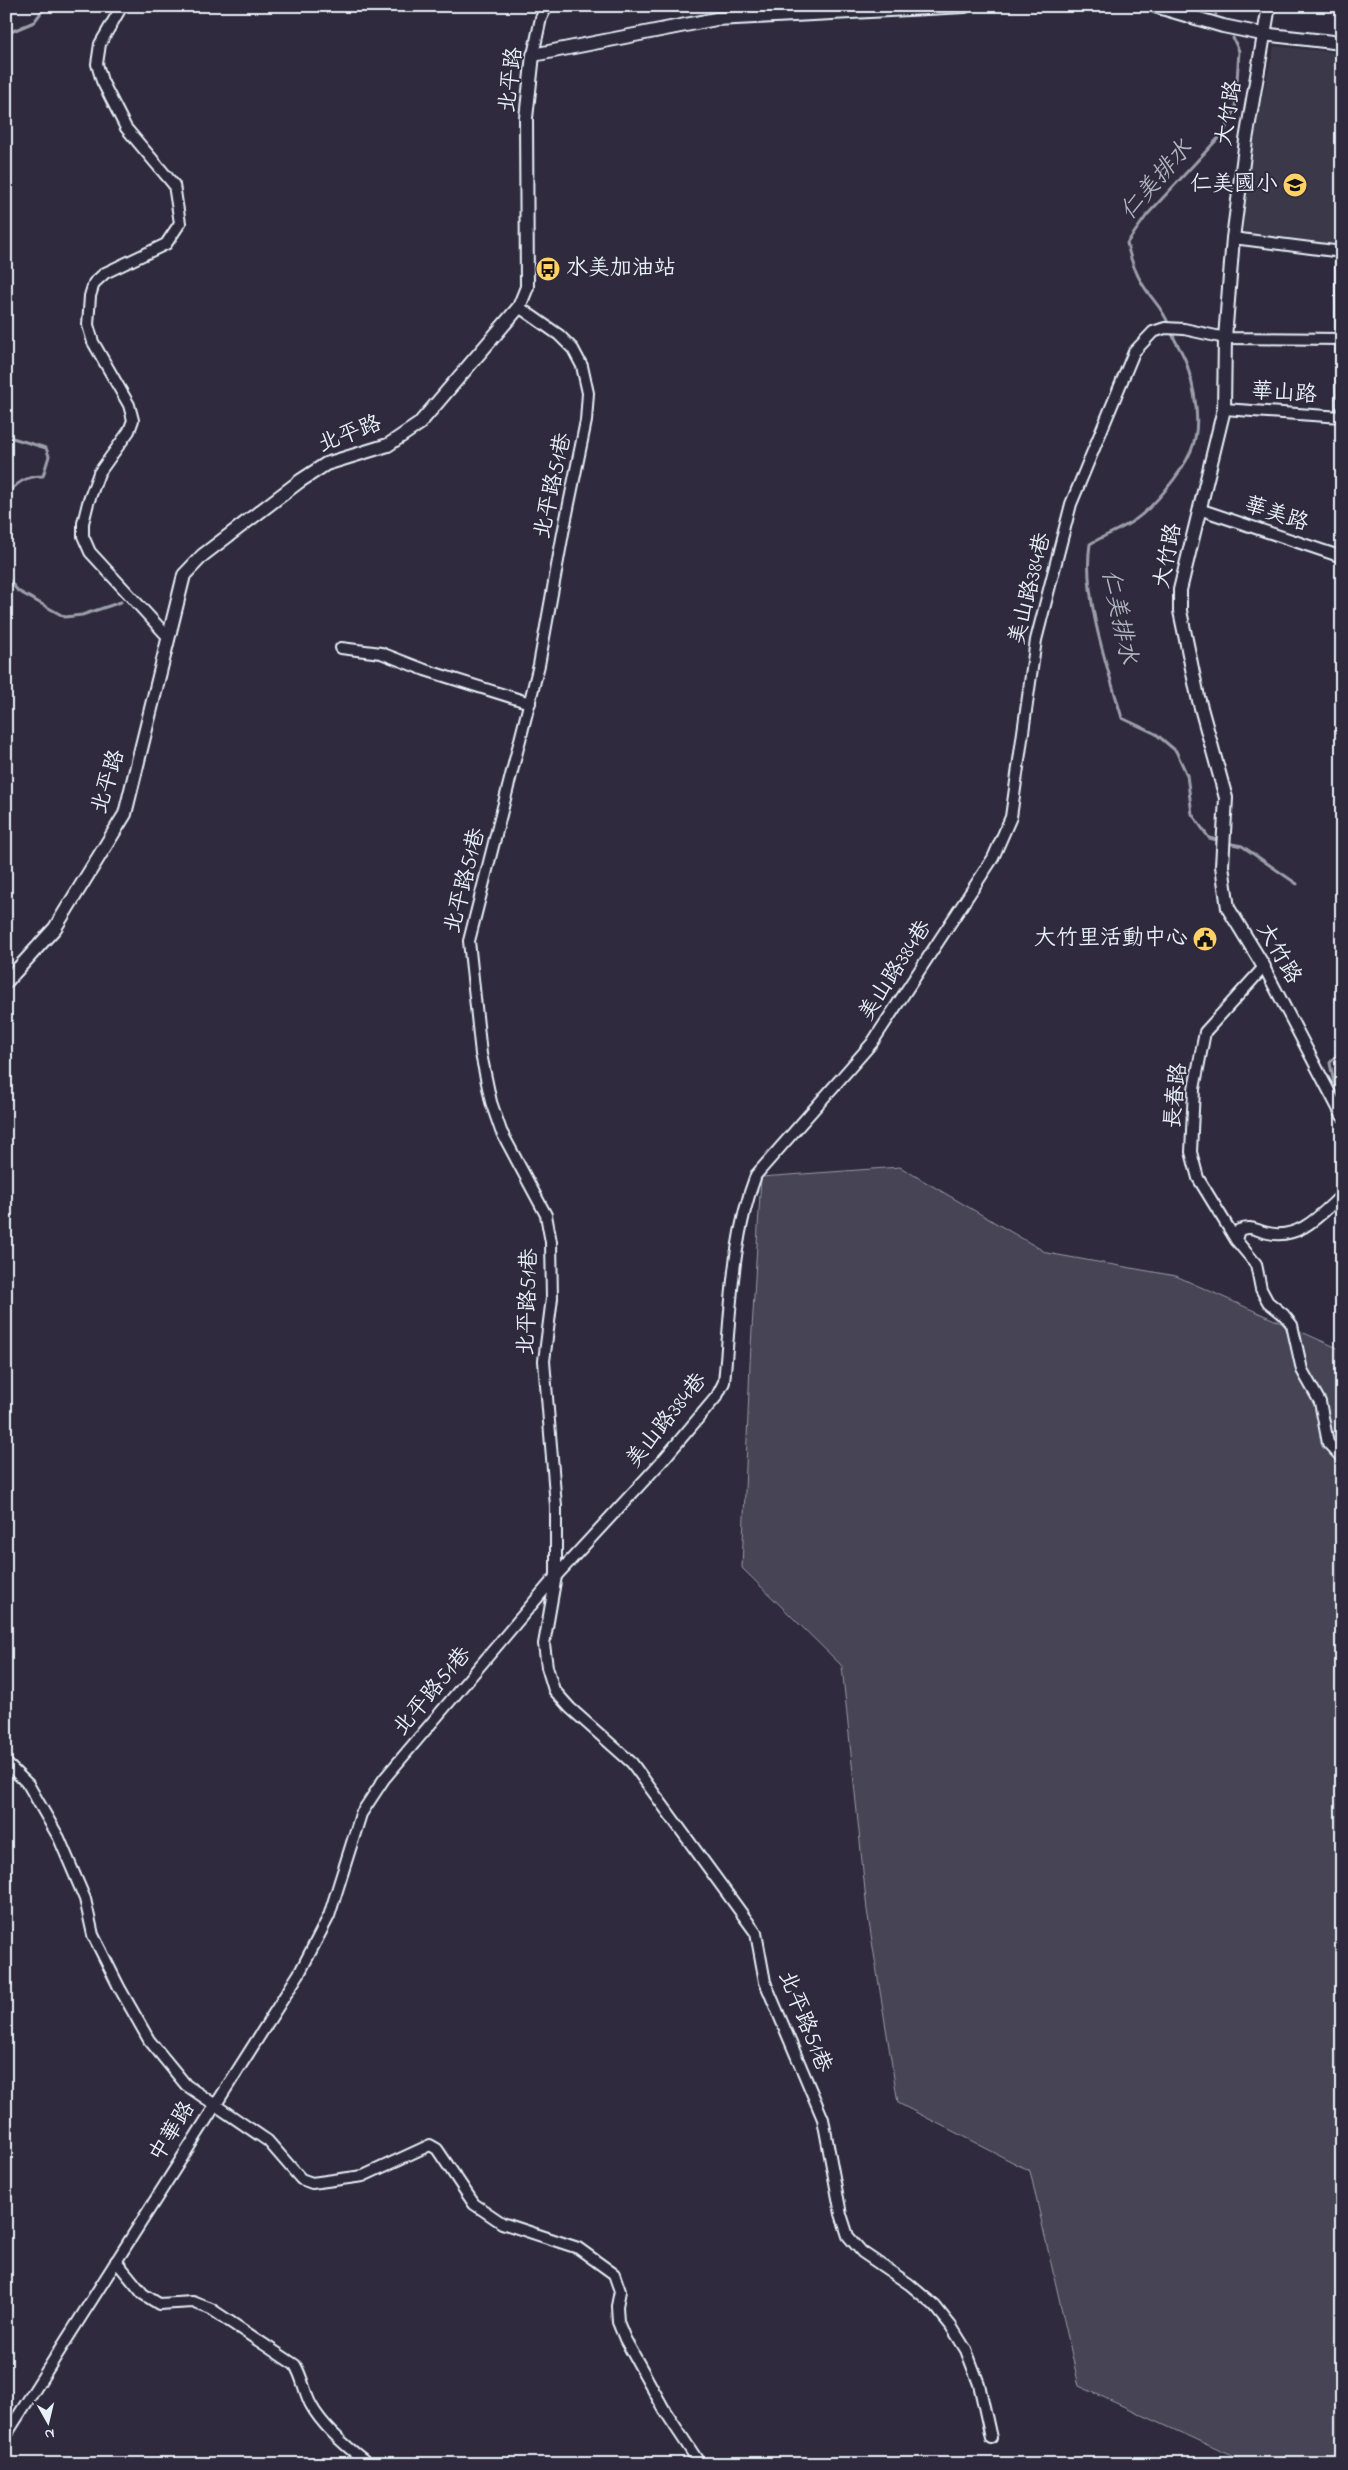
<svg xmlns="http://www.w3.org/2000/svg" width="1348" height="2470" font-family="'Indie Flower','LXGW WenKai TC',sans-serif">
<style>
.built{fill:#3b3749}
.green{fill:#464455;stroke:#979aa6}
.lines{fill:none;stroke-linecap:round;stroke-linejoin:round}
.stream{stroke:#9c9fab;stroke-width:3}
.minor-casing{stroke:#e8f1f8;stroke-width:14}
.tertiary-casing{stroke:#e8f1f8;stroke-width:16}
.minor{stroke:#2f2a3d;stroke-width:10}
.tertiary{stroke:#2f2a3d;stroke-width:12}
.labels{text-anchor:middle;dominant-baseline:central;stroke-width:4;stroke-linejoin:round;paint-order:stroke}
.street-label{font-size:22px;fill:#e8f1f8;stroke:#2f2a3d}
.poi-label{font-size:22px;fill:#e8f1f8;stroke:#2f2a3d;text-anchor:end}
.water-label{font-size:24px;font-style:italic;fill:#afb4be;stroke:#2f2a3d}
</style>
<rect width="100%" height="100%" fill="#2f2a3d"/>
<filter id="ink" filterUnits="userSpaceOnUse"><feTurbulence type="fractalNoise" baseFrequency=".02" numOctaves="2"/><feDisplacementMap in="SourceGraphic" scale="10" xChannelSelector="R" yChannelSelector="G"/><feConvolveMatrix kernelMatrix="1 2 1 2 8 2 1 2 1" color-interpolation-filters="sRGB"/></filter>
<g filter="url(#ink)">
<path class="built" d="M1274,46L1342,53V245L1243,232L1253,138Z"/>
<path class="green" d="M900,1167L1047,1253L1176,1276L1342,1350V2464H1249L1079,2386L1030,2171L898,2103L867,1910L842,1666L742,1568L750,1363L761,1177Z"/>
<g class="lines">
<g class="stream">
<path d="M1211,6L1216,14"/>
<path d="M6,34L34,22L46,6"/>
<path d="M1169,325C1162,307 1152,300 1143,285C1135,272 1130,258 1127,243L1147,215L1223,133L1235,110L1239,51L1233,38"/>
<path d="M1171,331C1175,343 1184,353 1187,365C1195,391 1202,426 1191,451C1181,474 1151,511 1130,523C1117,531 1103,536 1090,544C1082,595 1108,669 1122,718L1156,734L1176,751L1187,775L1192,814L1209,838L1221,841"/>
<path d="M6,433L9,437L46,448L49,456L43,476C26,476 15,483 6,497"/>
<path d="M6,566L9,580L18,591L65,617L82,615L121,602"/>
<path d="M1227,843L1242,846L1297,884"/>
<path d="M1342,1048L1330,1063L1334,1083L1342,1091"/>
</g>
<defs>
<g id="minor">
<path d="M122,6L100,44L97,64L102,81L126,128L174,185L180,223L166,244L105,273L94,283L90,296L88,325L93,342L129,405L133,420L129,431L99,473L88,503L83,523V536L90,552L169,638"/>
<path d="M533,55L541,18L547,6"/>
<path d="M1233,238L1342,252"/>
<path d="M1341,252L1342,408"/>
<path d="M519,307L559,335L573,349L582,366L588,393L586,421L563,533L539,665L469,941L481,1054L491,1102L501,1131L546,1215L551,1242L552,1298L544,1361L556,1506V1576L544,1644L547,1667L554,1690L570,1708L632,1763L756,1933L765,1982L823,2119L841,2214L848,2236L862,2252L909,2284L935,2306L951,2326L966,2350L979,2384L991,2438"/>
<path d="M1224,409L1342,417"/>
<path d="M1199,509L1342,557"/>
<path d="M341,648L381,653L425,670L530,703"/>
<path d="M1342,1195C1321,1214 1300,1240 1268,1233C1254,1230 1253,1225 1239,1230L1236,1240L1256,1264L1261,1289L1268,1302L1284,1315L1292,1325L1302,1370L1320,1402L1328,1443L1342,1458"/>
<path d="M1236,1240L1198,1178L1191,1152L1194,1089L1205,1032L1264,967L1342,1116"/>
<path d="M6,1763L28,1784L59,1838L85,1899L93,1935L119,1987L149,2040L186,2085L268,2141L301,2179L312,2183L363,2176L430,2145L437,2149L474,2204L502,2223L578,2248L614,2274L620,2291L617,2306L618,2322L625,2339L665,2411L700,2464"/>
<path d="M116,2261L143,2294L159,2304L193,2302L211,2309L295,2365C303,2378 304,2392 311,2405C323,2427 349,2449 369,2464"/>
<path d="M6,2435L300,1972L329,1916L361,1814L384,1779L556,1576L663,1460L717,1396L724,1382C731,1313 731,1240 756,1175L872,1043L993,858L1011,817L1036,640L1071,504L1134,352L1153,332L1165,328L1184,329L1225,338L1342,339"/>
</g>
<g id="tertiary">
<path d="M1155,6L1223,26L1262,34L1342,43"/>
<path d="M1264,967L1228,908L1222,866L1226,798L1198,697L1180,611V590L1224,409L1225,338L1233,238L1246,140L1269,6"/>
<path d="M6,982L55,928L125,814L184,575L203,555L300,481L326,464L388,445L419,424L519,307L527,287L526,118L533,55L716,19L965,6"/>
</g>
</defs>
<use href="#minor" class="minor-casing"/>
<use href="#tertiary" class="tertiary-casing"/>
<use href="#minor" class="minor"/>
<use href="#tertiary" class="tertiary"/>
</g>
</g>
<defs>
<symbol id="school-disc" viewBox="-11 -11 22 22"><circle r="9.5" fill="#ffd166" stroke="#2f2a3d"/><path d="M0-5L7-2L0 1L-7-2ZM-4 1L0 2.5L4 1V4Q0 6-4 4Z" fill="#111"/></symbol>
<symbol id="bus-disc" viewBox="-11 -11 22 22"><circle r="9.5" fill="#ffd166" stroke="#2f2a3d"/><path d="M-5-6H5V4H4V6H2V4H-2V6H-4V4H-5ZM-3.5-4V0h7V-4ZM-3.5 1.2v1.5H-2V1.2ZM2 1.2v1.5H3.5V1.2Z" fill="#111"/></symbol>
<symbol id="civic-disc" viewBox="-11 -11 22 22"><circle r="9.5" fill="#ffd166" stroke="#2f2a3d"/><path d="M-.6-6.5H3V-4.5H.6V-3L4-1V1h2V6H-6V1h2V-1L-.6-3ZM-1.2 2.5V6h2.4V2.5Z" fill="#111"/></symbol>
</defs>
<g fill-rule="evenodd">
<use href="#school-disc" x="1281" y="171" width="28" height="28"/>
<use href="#bus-disc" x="534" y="255" width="28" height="28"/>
<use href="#civic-disc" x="1191" y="925" width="28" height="28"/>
</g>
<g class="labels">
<g class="street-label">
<text transform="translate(512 80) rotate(-83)">北平路</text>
<text transform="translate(1230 113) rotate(-81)">大竹路</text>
<text transform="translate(1284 394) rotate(4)">華山路</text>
<text transform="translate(350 435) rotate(-21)">北平路</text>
<text transform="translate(554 486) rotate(-78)">北平路51巷</text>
<text transform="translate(1276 515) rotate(18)">華美路</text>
<text transform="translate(1169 556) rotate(-79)">大竹路</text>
<text transform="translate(1031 589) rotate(-76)">美山路384巷</text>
<text transform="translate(109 782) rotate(-73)">北平路</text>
<text transform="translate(466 881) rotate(-76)">北平路51巷</text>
<text transform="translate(1278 954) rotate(60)">大竹路</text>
<text transform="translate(896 971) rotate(-57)">美山路384巷</text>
<text transform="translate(1177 1096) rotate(-84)">長春路</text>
<text transform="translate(529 1302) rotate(-88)">北平路51巷</text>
<text transform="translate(667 1421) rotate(-51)">美山路384巷</text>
<text transform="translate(433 1692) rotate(-50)">北平路51巷</text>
<text transform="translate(804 2022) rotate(68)">北平路51巷</text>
<text transform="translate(173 2132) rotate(-58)">中華路</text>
</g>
<g class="poi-label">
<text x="1278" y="185">仁美國小</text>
<text x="566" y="269" text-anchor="start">水美加油站</text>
<text x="1188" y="939">大竹里活動中心</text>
</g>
<g class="water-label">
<text transform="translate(1157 181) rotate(-49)">仁美排水</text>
<text transform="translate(1118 617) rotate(78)">仁美排水</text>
</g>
</g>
<rect width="1348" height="2470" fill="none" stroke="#2f2a3d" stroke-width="25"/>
<rect x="12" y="12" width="1323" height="2445" fill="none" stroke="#e8f1f8" stroke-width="2" filter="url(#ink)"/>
<g transform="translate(48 2422) rotate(172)" stroke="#2f2a3d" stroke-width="4" paint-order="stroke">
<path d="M0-4L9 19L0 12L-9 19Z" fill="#e8f1f8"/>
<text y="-8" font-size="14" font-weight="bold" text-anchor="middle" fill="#e8f1f8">N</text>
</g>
</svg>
